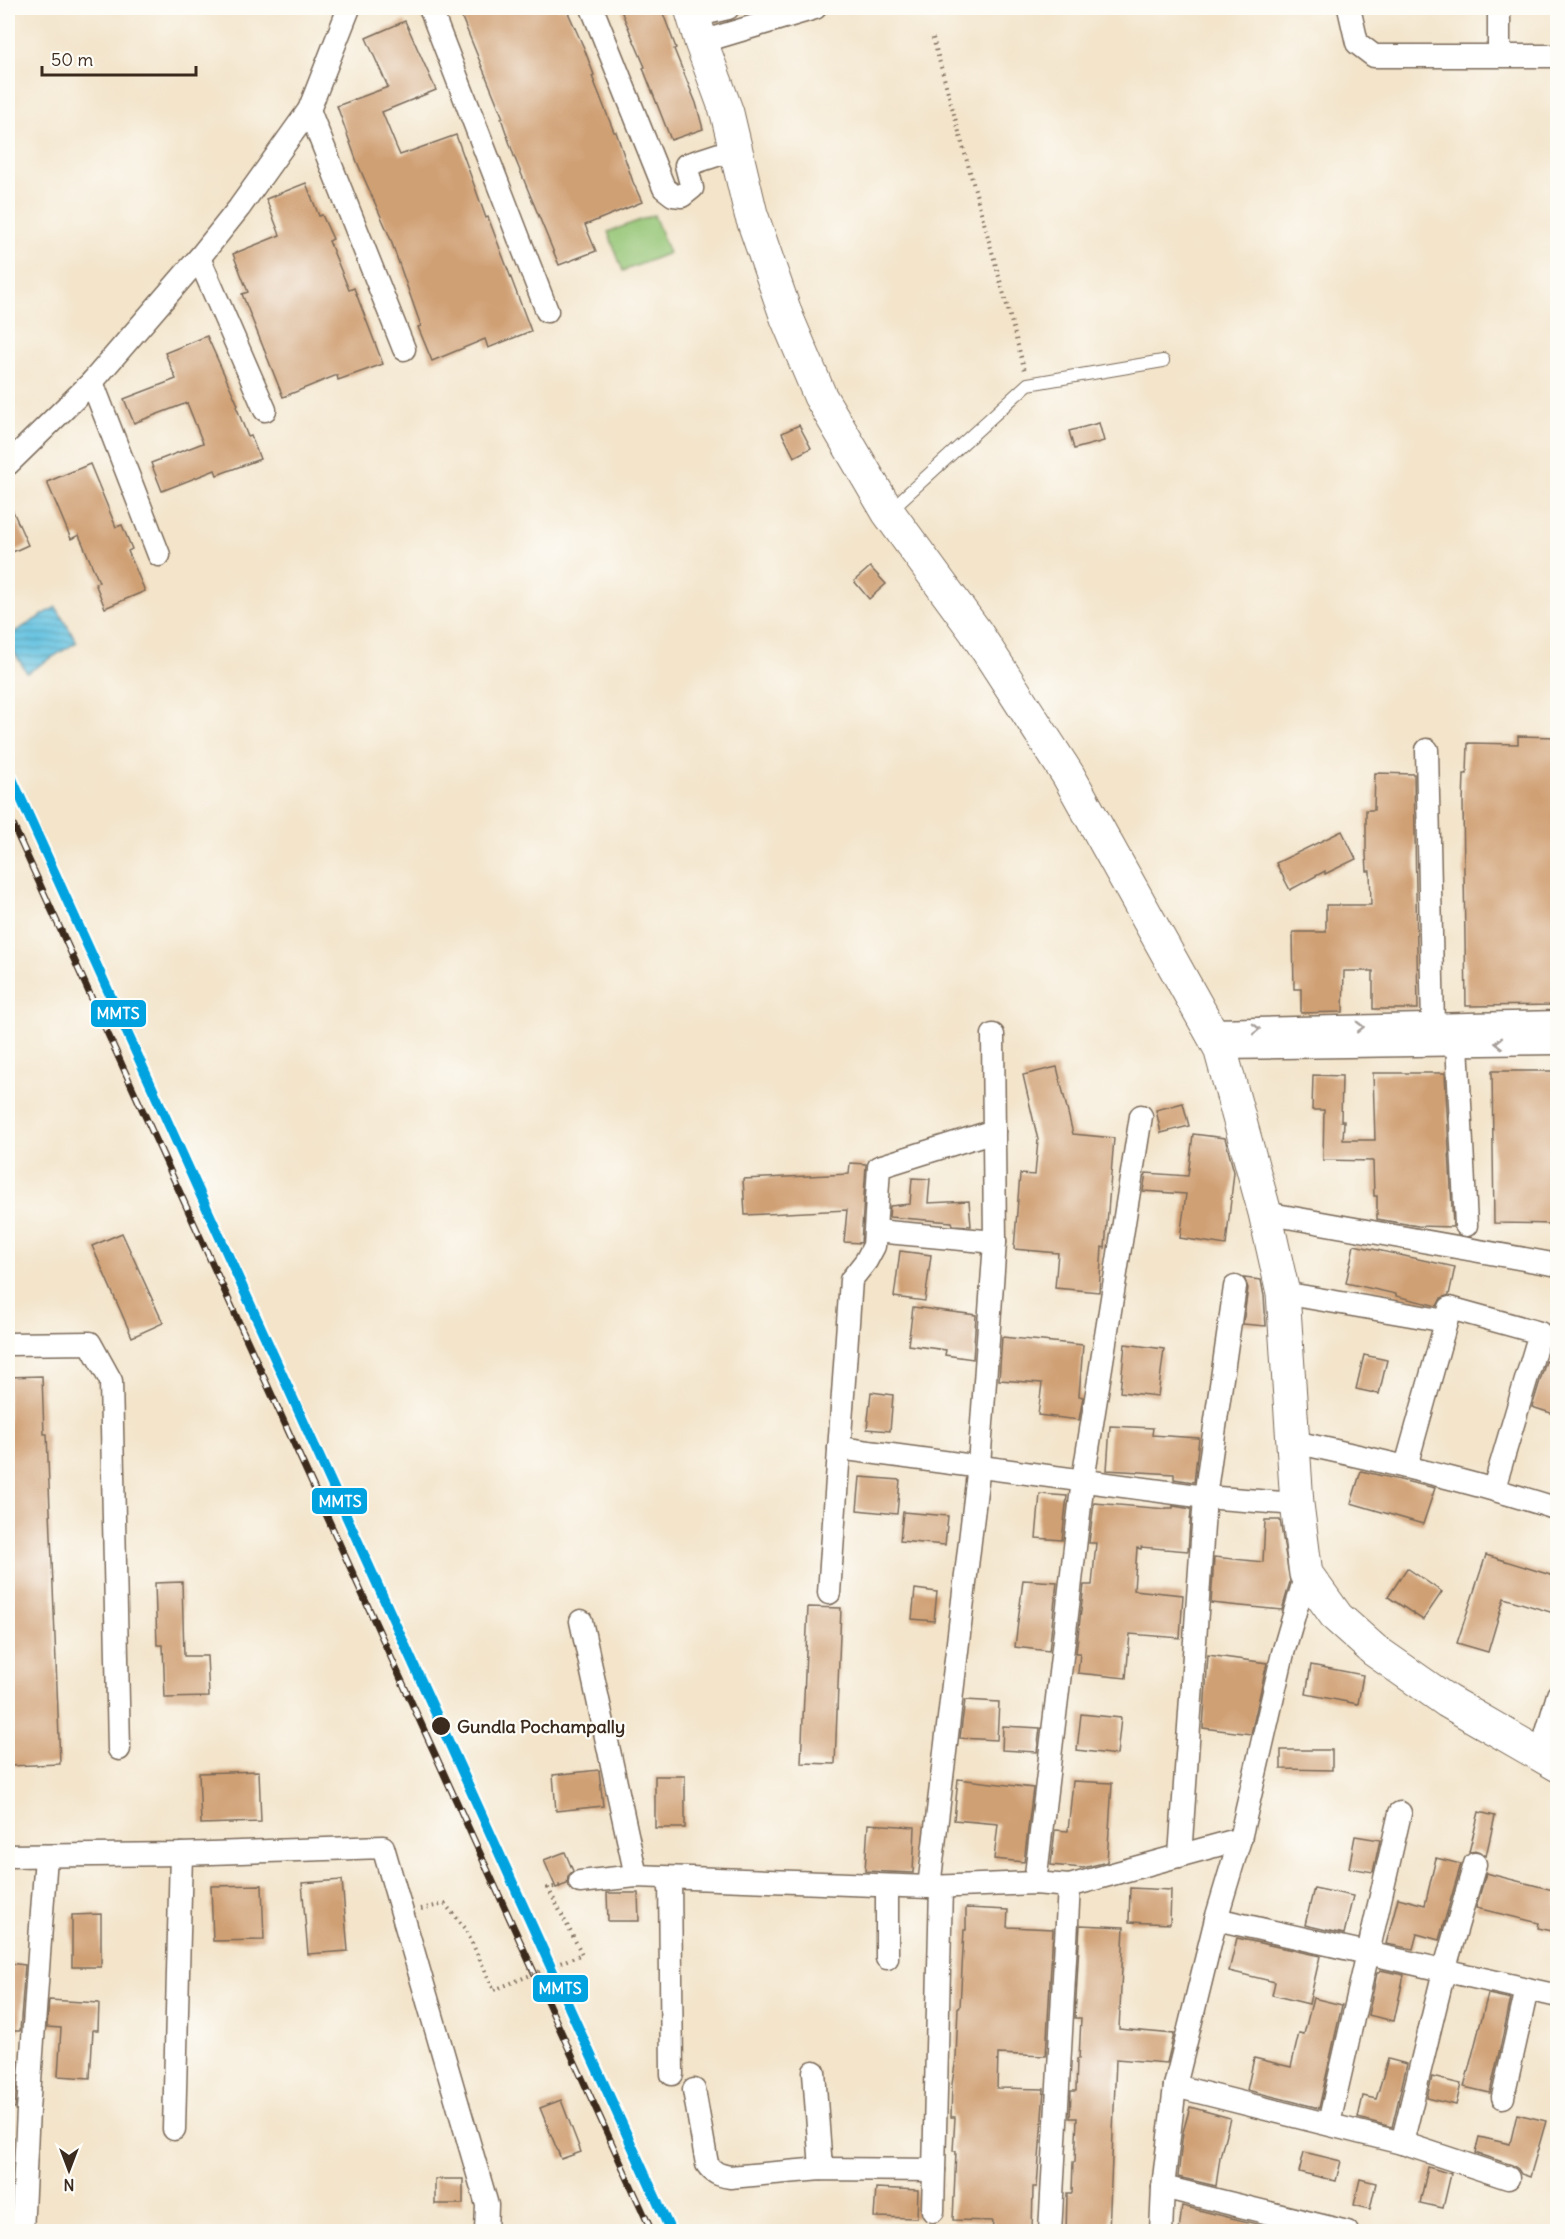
<svg xmlns="http://www.w3.org/2000/svg" width="1565" height="2239" font-family="Delius,sans-serif">
<style>
.green{fill:#94c574;stroke:#687849;stroke-width:1.5}
.water{fill:url(#water-rules);stroke:#4e767f;stroke-width:1.5}
.building{fill:#d0a074}
.lines{fill:none;stroke-linecap:round;stroke-linejoin:round}
.lane-casing{stroke:#7b6b5a;stroke-width:14}
.street-casing{stroke:#7b6b5a;stroke-width:25}
.secondary-casing{stroke:#7b6b5a;stroke-width:35}
.path{stroke:#7b6b5a;stroke-width:4;stroke-dasharray:1.5 4.5;stroke-linecap:butt}
.lane{stroke:#fff;stroke-width:12}
.street{stroke:#fff;stroke-width:22}
.secondary{stroke:#fff;stroke-width:33}
.rail-casing{stroke:#3b2a1e;stroke-width:7}
.rail{stroke:#fdfcf7;stroke-width:4.5;stroke-dasharray:14;stroke-linecap:butt}
.path-bridge{stroke:#7b6b5a;stroke-width:4;stroke-dasharray:1.5 4.5;stroke-linecap:butt}
.rail-1-casing{stroke:#fdfcf7;stroke-width:15}
.rail-1{stroke:#00a3e0;stroke-width:10}
.oneway{stroke:#a79f9a}
.stop-dot{fill:#3b2a1e;stroke:#fdfcf7;stroke-width:2}
.labels{text-anchor:middle;dominant-baseline:central;stroke-width:4.5;stroke-linejoin:round;paint-order:stroke}
.stop-label{font-size:18px;font-weight:bold;fill:#3b2a1e;stroke:#fdfcf7;text-anchor:start}
.line-badge{stroke:#fdfcf7;stroke-width:2}
.badge-label{font-size:16px;text-anchor:middle;font-weight:bold;fill:#fff}
</style>
<defs>
<pattern id="water-rules" width="6" height="5" patternUnits="userSpaceOnUse" patternTransform="scale(1.5)"><rect width="6" height="5" fill="#62c1e0"/><path d="M0 2.5h6" fill="none" stroke="#529db5"/></pattern>
</defs>
<rect width="100%" height="100%" fill="#fdfcf7"/>
<filter id="ink" filterUnits="userSpaceOnUse"><feTurbulence type="fractalNoise" baseFrequency=".0167" numOctaves="2"/><feDisplacementMap in="SourceGraphic" scale="12" xChannelSelector="R" yChannelSelector="G"/><feConvolveMatrix kernelMatrix="1 2 1 2 8 2 1 2 1" color-interpolation-filters="sRGB"/></filter>
<filter id="wash" filterUnits="userSpaceOnUse"><feTurbulence type="fractalNoise" baseFrequency=".008" numOctaves="4" result="noise"/><feDisplacementMap in="SourceGraphic" scale="24" xChannelSelector="R" yChannelSelector="G"/><feGaussianBlur stdDeviation="1.35" result="paint"/><feColorMatrix in="noise" values="0 0 0 0 0 0 0 0 0 0 0 0 0 0 0 0 0 1.4 0 .05"/><feComposite in="paint" operator="in"/></filter>
<g filter="url(#wash)">
<rect width="100%" height="100%" fill="#f3e4ca"/>
<path class="green" d="M654,215L669,253L623,271L608,232Z"/>
<path class="water" d="M56,607L77,642L27,673L8,642V636Z"/>
<g id="blocks">
<g class="building">
<path d="M458,8H566L584,48L594,75L592,76L614,132H616L633,182L642,202L585,225L596,251L559,265L514,156L501,118H503Z"/>
<path d="M621,8H661L676,48L674,49L696,103L703,129L671,140L643,68L645,67L622,13L623,12Z"/>
<path d="M405,21L436,90L382,112L396,146L400,155L456,135L486,218L488,217L531,331L488,348L485,339L432,361L418,327L421,326L389,235L357,162L337,106L388,87L366,38Z"/>
<path d="M306,183L319,216L322,215L333,239L329,241L349,290L354,288L383,364L338,380L337,375L283,397L242,294L248,292L233,254L280,235L266,199Z"/>
<path d="M207,336L238,405L236,406L248,437L251,436L260,459L217,475L215,470L162,491L151,463L203,443L187,403L134,423L124,399L176,379L165,353Z"/>
<path d="M1099,423L1104,441L1074,449L1069,431Z"/>
<path d="M799,425L811,448L794,457L782,433Z"/>
<path d="M90,464L116,527L122,525L132,549L128,551L145,591L105,608L95,583L99,582L79,535L71,539L47,482Z"/>
<path d="M8,500L28,545L8,554Z"/>
<path d="M870,567L886,584L869,599L854,581Z"/>
<path d="M1518,736L1557,737V1005L1466,1006L1463,803L1464,774H1467L1468,743L1518,744Z"/>
<path d="M1375,773L1414,774L1418,1009H1373V971H1344L1343,1012L1301,1013V989H1294L1293,932H1326V905H1371L1370,871H1367L1366,854V810H1374Z"/>
<path d="M1342,831L1356,859L1325,874V871L1290,890L1276,863Z"/>
<path d="M1057,1067L1073,1134L1114,1138L1105,1248L1102,1247L1099,1292L1055,1288L1058,1253L1014,1249L1020,1174L1035,1175L1038,1140L1023,1075Z"/>
<path d="M1492,1071H1557V1224L1494,1223Z"/>
<path d="M1373,1073H1445L1453,1227L1418,1226L1377,1219V1196H1374L1373,1161L1323,1160L1324,1110H1312L1313,1075L1342,1076L1341,1121H1344L1343,1140H1375Z"/>
<path d="M1183,1103L1189,1126L1161,1133L1156,1110Z"/>
<path d="M1193,1134L1225,1138L1234,1172L1226,1245L1180,1238L1186,1194L1143,1191L1146,1173L1188,1176Z"/>
<path d="M850,1163L866,1164L861,1243L844,1242L847,1210L745,1215L743,1179L849,1174Z"/>
<path d="M912,1178L930,1179L928,1203L969,1201L971,1226L953,1225L952,1222L889,1217L890,1206L910,1204Z"/>
<path d="M122,1233L163,1323L132,1337L92,1246Z"/>
<path d="M1354,1245L1455,1267L1449,1295L1441,1298L1437,1306L1396,1296V1294L1346,1283Z"/>
<path d="M900,1251L931,1255L925,1301L894,1297Z"/>
<path d="M1244,1278L1261,1280L1264,1296L1266,1326L1243,1324L1248,1288Z"/>
<path d="M913,1307L976,1315L973,1359L945,1355L946,1350L908,1345Z"/>
<path d="M1002,1337L1083,1345L1079,1396L1083,1397L1079,1420L1038,1415L1042,1383L999,1380Z"/>
<path d="M1125,1344L1164,1349L1158,1396L1120,1392Z"/>
<path d="M1364,1355L1387,1360L1379,1394L1356,1389Z"/>
<path d="M1546,1361L1557,1365V1415L1532,1407Z"/>
<path d="M42,1376L44,1434H47L60,1764L8,1766V1377Z"/>
<path d="M871,1392L893,1395L890,1431L867,1429Z"/>
<path d="M1110,1426L1153,1428L1152,1435L1199,1438L1194,1482L1174,1479V1474L1107,1470Z"/>
<path d="M1361,1471L1435,1488L1423,1524L1351,1503Z"/>
<path d="M860,1477L900,1480L897,1514L857,1510Z"/>
<path d="M1040,1494L1067,1496L1062,1540L1036,1538Z"/>
<path d="M1094,1503L1166,1509V1508H1173V1506L1191,1509L1188,1551L1141,1547V1549L1137,1548L1134,1590L1183,1595L1180,1638L1130,1634L1126,1678L1078,1673L1080,1653H1076L1084,1585H1092L1096,1543H1089Z"/>
<path d="M903,1512L948,1516L945,1545L900,1541Z"/>
<path d="M1265,1520H1280L1290,1582L1282,1610L1211,1603L1214,1557L1263,1562Z"/>
<path d="M1486,1555L1557,1577V1614L1504,1598L1488,1652L1457,1643Z"/>
<path d="M1407,1568L1442,1592L1423,1620L1388,1597Z"/>
<path d="M1023,1580L1057,1582L1049,1651L1015,1647Z"/>
<path d="M182,1582L184,1656H207L209,1697L165,1698L163,1645H157L155,1583Z"/>
<path d="M915,1589L937,1592L934,1621L912,1619Z"/>
<path d="M808,1607L841,1608L835,1764L801,1763Z"/>
<path d="M1208,1655L1267,1663L1251,1734L1203,1728Z"/>
<path d="M1311,1665L1363,1675L1358,1704L1306,1694Z"/>
<path d="M965,1700L999,1702L997,1740L960,1738Z"/>
<path d="M1081,1714L1121,1718L1117,1755L1077,1750Z"/>
<path d="M1003,1726L1040,1728L1037,1752L1002,1750Z"/>
<path d="M1281,1750H1332V1770L1281,1769Z"/>
<path d="M599,1770L603,1806L556,1811L553,1775Z"/>
<path d="M259,1771L261,1822L201,1824L199,1773Z"/>
<rect x="655" y="1776" width="30" height="52"/>
<path d="M958,1779L1033,1788L1024,1862L994,1859L998,1824L954,1820Z"/>
<path d="M1073,1781L1112,1783L1107,1862L1083,1868L1051,1865L1055,1830L1068,1831Z"/>
<path d="M1479,1812L1495,1816L1486,1856L1478,1851L1469,1852Z"/>
<path d="M868,1824L915,1827L913,1873L865,1871Z"/>
<path d="M1355,1836L1380,1840L1373,1872L1349,1868Z"/>
<path d="M565,1852L573,1871L568,1876L567,1884L556,1888L544,1860Z"/>
<path d="M1436,1858L1461,1864L1439,1940L1417,1934L1413,1949L1386,1944L1398,1898L1425,1905Z"/>
<path d="M1486,1873L1557,1891V1932L1538,1928L1539,1923L1476,1908Z"/>
<path d="M342,1880L348,1951L308,1954L302,1883Z"/>
<path d="M262,1885L264,1940L213,1941L211,1886Z"/>
<path d="M1130,1888L1171,1890L1170,1924L1129,1922Z"/>
<path d="M1314,1888L1353,1896L1344,1934L1305,1925Z"/>
<path d="M607,1893H638L639,1921H608Z"/>
<path d="M966,1908L1008,1910L1007,1927L1053,1929L1046,2056L998,2054L997,2088L1044,2089L1037,2187H1033L1032,2232H992L993,2221L953,2220L956,2151H953L955,2117H951L952,2084L956,2058L958,2007H960L964,1930H966Z"/>
<path d="M101,1914V1967H72V1915Z"/>
<path d="M1080,1925L1124,1927L1119,2029L1174,2034L1167,2063L1116,2059L1109,2232H1066L1067,2193H1072L1073,2162H1075L1077,2118H1070L1071,2091H1076L1077,2059H1079L1081,2018H1075Z"/>
<path d="M1237,1938L1320,1956L1309,2004L1272,1995L1275,1982L1229,1971Z"/>
<path d="M9,1963L25,1965L20,2031H8Z"/>
<path d="M1380,1970L1404,1975L1394,2021L1368,2015L1377,1973H1379Z"/>
<path d="M1488,1994L1511,1999L1490,2093L1464,2087Z"/>
<path d="M1313,1998L1342,2005L1319,2108L1247,2090L1254,2058L1291,2067L1299,2033L1304,2034Z"/>
<path d="M49,2000L99,2003L98,2030H93L90,2078L58,2076L61,2028L47,2027Z"/>
<path d="M1388,2059L1407,2064L1392,2127L1358,2118L1363,2096L1376,2099Z"/>
<path d="M8,2060H18L15,2108H8Z"/>
<path d="M1432,2077L1461,2084L1456,2105L1427,2098Z"/>
<path d="M561,2100L581,2152L561,2159L540,2108Z"/>
<path d="M1190,2107L1230,2118L1220,2157L1216,2186L1178,2177L1183,2132Z"/>
<path d="M1517,2114L1546,2121L1530,2177L1521,2174L1518,2169L1512,2165L1475,2153L1479,2137L1510,2144Z"/>
<path d="M1304,2152L1341,2161L1336,2181L1299,2172Z"/>
<path d="M1428,2167L1451,2174L1443,2208L1420,2203Z"/>
<rect x="435" y="2179" width="28" height="25"/>
<path d="M1360,2179L1376,2183L1370,2209L1354,2205Z"/>
<path d="M876,2188L918,2190L917,2218L874,2217Z"/>
<path d="M1182,2206L1277,2229V2232H1179Z"/>
</g>
</g>
</g>
<g filter="url(#ink)">
<use href="#blocks" fill-opacity="0" stroke="#7b6b5a" stroke-width="1.5"/>
<g class="lines">
<defs>
<path id="lane" d="M889,511L1028,384L1163,361"/>
<g id="street">
<path d="M430,8L547,311"/>
<path d="M592,8L664,188L673,195L682,196L692,188L686,165L735,149"/>
<path d="M1349,8L1357,43L1374,56H1558"/>
<path d="M694,16L728,8"/>
<path d="M701,42L815,8"/>
<path d="M1499,55V8"/>
<path d="M309,110L404,349"/>
<path d="M199,258L265,410"/>
<path d="M92,382L159,555"/>
<path d="M8,464L92,382L199,258L239,208L309,110L349,8"/>
<path d="M1427,750L1433,1026"/>
<path d="M1211,1030L1558,1022"/>
<path d="M993,1035L995,1242L979,1465L929,1887L1035,1883L1069,1886L1240,1839"/>
<path d="M1457,1043L1466,1225"/>
<path d="M1220,1048L1558,1043"/>
<path d="M1265,1213L1558,1265"/>
<path d="M876,1231L995,1242"/>
<path d="M1283,1293L1446,1321"/>
<path d="M8,1344L90,1343L111,1381L119,1749"/>
<path d="M1294,1442C1383,1461 1471,1481 1558,1509"/>
<path d="M839,1448L1205,1497L1297,1504"/>
<path d="M1406,1466L1450,1308L1540,1333L1494,1488"/>
<path d="M829,1593L851,1280L866,1261L874,1246L879,1167L994,1131"/>
<path d="M581,1621L636,1876"/>
<path d="M1540,1756L1558,1695"/>
<path d="M8,1856L181,1854L383,1847L487,2205L486,2232"/>
<path d="M1180,1856L1205,1497L1235,1287"/>
<path d="M670,1878L672,2074"/>
<path d="M580,1882L636,1876L929,1887"/>
<path d="M1035,1883L1083,1480L1141,1116"/>
<path d="M1216,1919L1558,1996"/>
<path d="M887,1958V1886"/>
<path d="M814,2072L821,2169"/>
<path d="M1175,2086L1402,2143L1508,2178"/>
<path d="M694,2090L707,2164C713,2173 719,2175 730,2177L821,2169L934,2170"/>
<path d="M1503,2097L1527,1989"/>
<path d="M1329,2123L1400,1813"/>
<path d="M174,2129L181,1854"/>
<path d="M1402,2143L1444,1971L1475,1864"/>
<path d="M1163,2187L1347,2232"/>
<path d="M933,2211L941,1887"/>
<path d="M22,2232L28,2110L46,1856"/>
<path d="M1050,2232L1069,1886"/>
<path d="M1161,2232L1163,2187L1175,2086L1216,1919L1240,1839L1283,1653L1306,1574"/>
</g>
<path id="secondary" d="M691,8L701,42L727,113L751,214L787,318L820,396L888,512L975,631L1068,775L1220,1048L1265,1213L1283,1293L1297,1504L1306,1574L1337,1617L1374,1650L1447,1701L1558,1765"/>
</defs>
<use href="#lane" class="lane-casing"/>
<use href="#street" class="street-casing"/>
<use href="#secondary" class="secondary-casing"/>
<g class="path">
<path d="M933,38L1025,371"/>
<path d="M560,1886L548,1888L582,1954"/>
<path d="M421,1909L445,1904L465,1928L494,1990"/>
</g>
<use href="#lane" class="lane"/>
<use href="#street" class="street"/>
<use href="#secondary" class="secondary"/>
<defs>
<path id="rail" d="M8,814L652,2232"/>
</defs>
<use href="#rail" class="rail-casing"/>
<use href="#rail" class="rail"/>
<path class="path-bridge" d="M494,1990L582,1954"/>
<defs>
<path id="rail-1" d="M8,770L671,2232"/>
</defs>
<use href="#rail-1" class="rail-1-casing"/>
<use href="#rail-1" class="rail-1"/>
</g>
<defs><path id="oneway-chevron" d="M-2-3.5L2.5 0L-2 3.5" fill="none" stroke-width="1.6" stroke-linecap="round" stroke-linejoin="round" transform="scale(1.5)"/></defs>
<g class="oneway">
<use href="#oneway-chevron" transform="translate(1360 1027) rotate(-1)"/>
<use href="#oneway-chevron" transform="translate(1256 1029) rotate(-1)"/>
<use href="#oneway-chevron" transform="translate(1499 1043) rotate(180)"/>
</g>
</g>
<circle class="stop-dot" cx="441" cy="1726" r="10"/>
<g class="labels">
<g class="stop-label">
<text x="457" y="1726">Gundla Pochampally</text>
</g>
</g>
<g class="line-badge">
<rect x="90" y="999" width="57" height="29" rx="6" fill="#00a3e0"/>
<rect x="311" y="1487" width="57" height="28" rx="6" fill="#00a3e0"/>
<rect x="532" y="1974" width="57" height="29" rx="6" fill="#00a3e0"/>
</g>
<g class="badge-label">
<text x="118" y="1019">MMTS</text>
<text x="340" y="1507">MMTS</text>
<text x="560" y="1994">MMTS</text>
</g>
<rect width="1565" height="2239" fill="none" stroke="#fdfcf7" stroke-width="30"/>
<g transform="translate(69 2170) rotate(180)" stroke="#fdfcf7" stroke-width="4.5" paint-order="stroke">
<path d="M0-4.5L10 22L0 15L-10 22Z" fill="#3b2a1e"/>
<text y="-9" font-size="16" font-weight="bold" text-anchor="middle" fill="#3b2a1e">N</text>
</g>
<path d="M42 66v9h154v-9" fill="none" stroke="#3b2a1e" stroke-width="3"/>
<text x="51" y="66" font-size="18" fill="#3b2a1e" stroke="#fdfcf7" stroke-width="4.5" paint-order="stroke">50 m</text>
</svg>
